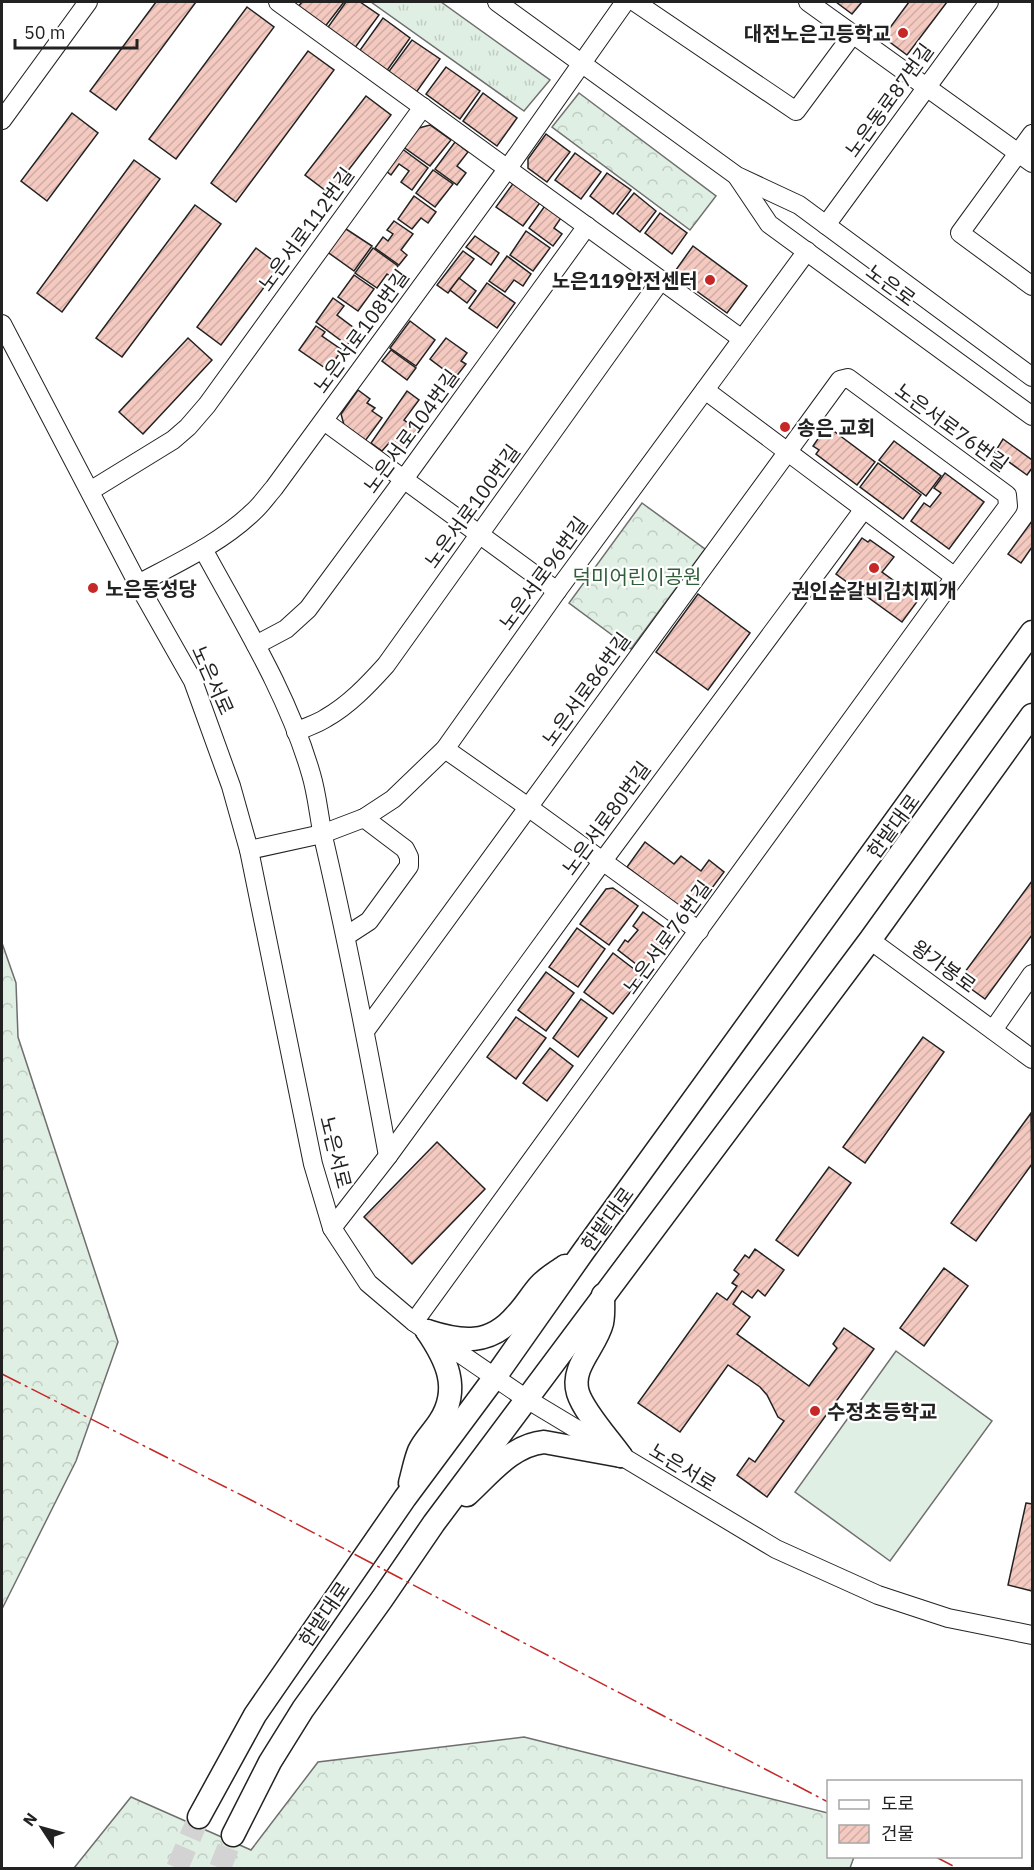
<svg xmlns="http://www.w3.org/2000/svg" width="1034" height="1870" font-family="'IBM Plex Sans','Noto Sans KR',sans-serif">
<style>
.grass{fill:url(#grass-tufts);stroke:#6f6f6f;stroke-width:1.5}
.forest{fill:url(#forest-crowns);stroke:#6f6f6f;stroke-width:1.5}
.pitch{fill:#e0efe3;stroke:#6f6f6f;stroke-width:1.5}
.building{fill:url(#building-hatch);stroke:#222;stroke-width:1.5}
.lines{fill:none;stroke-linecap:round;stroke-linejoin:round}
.major-tunnel{stroke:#d3d3d3;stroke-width:22;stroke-dasharray:22 11;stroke-linecap:butt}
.minor-casing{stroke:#222;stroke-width:20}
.major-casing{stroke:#222;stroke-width:25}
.minor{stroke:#fff;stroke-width:18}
.major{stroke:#fff;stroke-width:22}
.power{stroke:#c62828;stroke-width:1.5;stroke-dasharray:21 4.5 3 4.5;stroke-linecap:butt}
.poi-dot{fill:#c62828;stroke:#fff;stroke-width:2}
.labels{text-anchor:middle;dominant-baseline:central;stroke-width:4.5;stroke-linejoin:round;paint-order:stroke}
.poi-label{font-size:20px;font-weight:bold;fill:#222;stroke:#fff;text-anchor:start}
.street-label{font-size:20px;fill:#222;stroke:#fff}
.park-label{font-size:20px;fill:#2f5e38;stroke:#fff}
</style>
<defs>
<pattern id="grass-tufts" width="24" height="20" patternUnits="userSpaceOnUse" patternTransform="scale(1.5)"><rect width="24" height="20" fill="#e0efe3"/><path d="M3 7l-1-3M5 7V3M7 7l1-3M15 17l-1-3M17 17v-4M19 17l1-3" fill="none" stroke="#c0cdc2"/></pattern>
<pattern id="forest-crowns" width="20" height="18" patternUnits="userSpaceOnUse" patternTransform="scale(1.5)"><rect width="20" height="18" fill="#e0efe3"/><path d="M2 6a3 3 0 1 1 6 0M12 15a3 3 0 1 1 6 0" fill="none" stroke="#c0cdc2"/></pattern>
<pattern id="building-hatch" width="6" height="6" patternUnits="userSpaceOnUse" patternTransform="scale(1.5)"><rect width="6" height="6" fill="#f3c9c0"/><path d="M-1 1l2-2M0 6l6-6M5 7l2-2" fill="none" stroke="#d0aca5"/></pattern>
</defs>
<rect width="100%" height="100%" fill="#fff"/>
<path class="grass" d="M371,2H441L550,80L524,111Z"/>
<g class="forest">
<path d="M579,93L716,196L690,230L552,127Z"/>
<path d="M642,503L705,549L631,649L569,603Z"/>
<path d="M2,943L16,983L18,1037L118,1342L76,1461L2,1609Z"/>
<path d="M524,1737L828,1813V1856L854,1857L850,1868H74L131,1797L251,1850L318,1762Z"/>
</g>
<path class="pitch" d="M896,1351L992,1421L890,1561L795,1492Z"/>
<g class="building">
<path d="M156,2H196L116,110L90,91Z"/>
<path d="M302,2H344L324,28L297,8Z"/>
<path d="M346,2H360L379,15L354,49L326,30Z"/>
<path d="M836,2H862L852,14Z"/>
<path d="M909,2H947L907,55L883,37Z"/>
<path d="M247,7L274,27L176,159L149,139Z"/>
<path d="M383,18L410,38L386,72L358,53Z"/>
<path d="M412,40L440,59L415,94L387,74Z"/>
<path d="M308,51L334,70L236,202L211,183Z"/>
<path d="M446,67L480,91L460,119L426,94Z"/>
<path d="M483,93L517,118L497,146L463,121Z"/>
<path d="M366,96L391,115L330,194L305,175Z"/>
<path d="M72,113L98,133L47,201L21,181Z"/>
<path d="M430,125L451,140L430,166L402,146L415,129Z"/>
<path d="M546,134L570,152L547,182L528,168V159Z"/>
<path d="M455,142L468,152L457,166L466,173L457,185L435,169Z"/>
<path d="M401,148L428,168L412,190L401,182L409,171L399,164L391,175L385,170Z"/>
<path d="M575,153L601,172L581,199L555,180Z"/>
<path d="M134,160L160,179L62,312L37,293Z"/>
<path d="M433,170L453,184L435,207L416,193Z"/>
<path d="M607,173L631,190L613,214L590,196Z"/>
<path d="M515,181L542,200L523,226L496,207Z"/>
<path d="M634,193L656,211L640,232L617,214Z"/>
<path d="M414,196L436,212L428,223L421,218L412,229L398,219Z"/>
<path d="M547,203L563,215L554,228L562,234L553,246L529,228Z"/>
<path d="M195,205L221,224L122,357L96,338Z"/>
<path d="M660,213L687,233L672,254L645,233Z"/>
<path d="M394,221L413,234L401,250L407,255L399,265L375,248L383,237L388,241L393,234L387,230Z"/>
<path d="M343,227L372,246L354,271L326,251Z"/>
<path d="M526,231L550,248L533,271L510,255Z"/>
<path d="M475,236L499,253L491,265L466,247Z"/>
<path d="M693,246L747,286L727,313L673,274Z"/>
<path d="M256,248L280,266L221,345L197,327Z"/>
<path d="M373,248L398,266L391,277L387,274L377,288L355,273Z"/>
<path d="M463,251L474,259L448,293L437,285Z"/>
<path d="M507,256L531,274L523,286L514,280L505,292L489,281Z"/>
<path d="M354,275L374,289L358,311L338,297Z"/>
<path d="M459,278L476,291L467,303L450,290Z"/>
<path d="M487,283L515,303L497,328L469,308Z"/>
<path d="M333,298L344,306L337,315L358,331L347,345L316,322Z"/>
<path d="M410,321L435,340L416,366L390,348Z"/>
<path d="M316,326L325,332L322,336L342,350L328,370L299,350Z"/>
<path d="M188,338L212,360L143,434L119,412Z"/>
<path d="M446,338L467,353L461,361L466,364L455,378L430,359Z"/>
<path d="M391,350L416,368L407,380L382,361Z"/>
<path d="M358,390L370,399L367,403L375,408L372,411L382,418L365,441L344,425L341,414Z"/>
<path d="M407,391L419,400L404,420L419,431L403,453L389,443L382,451L371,443Z"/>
<path d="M827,426L875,462L857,485L816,454L819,450L813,446Z"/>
<path d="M1003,439L1032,460V468L1027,475L995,452Z"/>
<path d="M894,441L941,476L926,496L879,460Z"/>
<path d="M878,463L921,495L903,519L860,487Z"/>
<path d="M945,473L984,502L949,549L911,521L924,503L930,507L941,493L934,488Z"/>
<path d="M1032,521V547L1021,563L1008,554Z"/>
<path d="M862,538L868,542L870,540L894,557L882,572L919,599L902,622L836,574Z"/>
<path d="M698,594L750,633L708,690L656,652Z"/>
<path d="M645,842L674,864L681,856L701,871L709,860L724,872L706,896L700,891L685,911L627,867Z"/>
<path d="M1032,881V935L985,999L959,980Z"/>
<path d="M613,888L638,906L609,945L580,924L606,889Z"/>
<path d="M643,912L669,931L671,937L645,971L618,950L625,940L628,942L638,930L633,926Z"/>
<path d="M577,928L605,949L578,987L549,967Z"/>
<path d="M613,953L643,976L613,1014L584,992Z"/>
<path d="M546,972L574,993L546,1031L518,1010Z"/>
<path d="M581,999L607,1018L578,1057L553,1038Z"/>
<path d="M516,1017L546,1038L516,1079L487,1057Z"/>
<path d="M923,1037L944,1052L865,1163L843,1147Z"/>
<path d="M550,1048L573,1066L547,1101L523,1083Z"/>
<path d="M1031,1113L1032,1164L976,1241L951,1223Z"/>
<path d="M437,1142L485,1189L412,1264L364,1217Z"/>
<path d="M829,1167L851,1183L798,1256L776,1240Z"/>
<path d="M755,1249L784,1270L765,1296L758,1290L752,1298L742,1291L733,1304L750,1317L737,1334L809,1386L837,1348L833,1344L844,1328L874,1349L767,1497L737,1475L749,1458L755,1462L784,1421L778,1417L767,1395L760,1387L728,1365L680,1432L638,1403L717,1293L727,1300L737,1286L732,1283L739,1274L734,1270L745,1255L749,1258Z"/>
<path d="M944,1268L968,1286L924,1346L900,1328Z"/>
<path d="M1026,1503L1032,1504V1591L1008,1585Z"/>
</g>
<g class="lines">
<g class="major-tunnel">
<path d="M177,1868L199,1817"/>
<path d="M220,1868L233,1835"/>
</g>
<defs>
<g id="minor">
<path d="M278,2L742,339"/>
<path d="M497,2L737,176L799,205L1032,377"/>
<path d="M635,2L796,111L853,34"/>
<path d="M808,2L1032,163"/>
<path d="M2,120L88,2"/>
<path d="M1032,134L960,233L1032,286"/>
<path d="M738,178L769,224L1032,416"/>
<path d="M826,225L989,2"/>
<path d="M2,324L138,584L193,681L231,786L249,850L313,1164L332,1228L368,1283L414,1322L525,1398L776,1549L878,1595L948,1618L1032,1635"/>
<path d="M705,390L955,577"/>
<path d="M324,421L557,591"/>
<path d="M90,491L173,440L188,427L207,405L423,107"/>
<path d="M203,549C242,621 288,694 311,774C318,797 319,821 325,845C349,948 369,1052 388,1156"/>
<path d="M138,584C177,563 221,543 253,512C261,505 267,496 274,488L508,168L625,2"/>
<path d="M256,645L286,629L308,609L404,479L587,226"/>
<path d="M296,732C306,727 317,724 326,718C349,705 368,685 386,665L661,280"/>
<path d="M445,749L528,807L699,931"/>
<path d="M249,850L322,834L364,818L393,799L445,749L557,591L807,251"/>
<path d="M346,936L369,921L409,866V857L405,849L364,818"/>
<path d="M870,940L1032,1059"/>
<path d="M993,1030L1032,974"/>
<path d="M365,1031L840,380L848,378L1007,495L1008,506L955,577L414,1322"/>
<path d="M332,1228L388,1156L602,862L864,509"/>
</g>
<g id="major">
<path d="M603,1295C603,1304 604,1314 602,1323C596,1347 570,1367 578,1393C584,1412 609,1439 621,1456"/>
<path d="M427,1331C461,1342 490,1346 516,1315C525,1306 531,1295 539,1286C546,1278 557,1272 565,1266"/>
<path d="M410,1483C413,1472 415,1461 419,1451C424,1440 434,1431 440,1421C461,1388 446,1359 427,1331"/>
<path d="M467,1495C490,1474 512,1445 544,1442L621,1456"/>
<path d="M199,1817L255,1715L405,1498L495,1377L583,1252L1032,632"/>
<path d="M233,1835L270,1762L303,1709L382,1599L434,1523L870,940L1032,715"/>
</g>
</defs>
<use href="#minor" class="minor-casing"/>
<use href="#major" class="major-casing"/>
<use href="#minor" class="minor"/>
<use href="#major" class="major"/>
<g class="power">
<path d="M2,1374L251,1500L828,1802"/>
<path d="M934,1856L957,1868"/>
</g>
</g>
<g class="poi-dot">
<circle cx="903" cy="33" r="6"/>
<circle cx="710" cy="280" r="6"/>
<circle cx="785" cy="427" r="6"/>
<circle cx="874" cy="568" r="6"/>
<circle cx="93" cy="588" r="6"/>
<circle cx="815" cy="1411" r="6"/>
</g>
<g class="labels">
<g class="poi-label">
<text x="891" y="33" text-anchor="end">대전노은고등학교</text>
<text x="698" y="280" text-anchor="end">노은119안전센터</text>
<text x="797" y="427">송은 교회</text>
<text x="105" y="588">노은동성당</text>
<text x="874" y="590" text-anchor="middle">권인순갈비김치찌개</text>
<text x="827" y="1411">수정초등학교</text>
</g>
<g class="street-label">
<text transform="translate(889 100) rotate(-54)">노은동로87번길</text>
<text transform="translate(306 229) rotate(-54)">노은서로112번길</text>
<text transform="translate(891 285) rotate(36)">노은로</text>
<text transform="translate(361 331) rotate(-54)">노은서로108번길</text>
<text transform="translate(952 427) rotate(36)">노은서로76번길</text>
<text transform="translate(411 431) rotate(-54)">노은서로104번길</text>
<text transform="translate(472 506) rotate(-54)">노은서로100번길</text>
<text transform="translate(543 573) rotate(-54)">노은서로96번길</text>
<text transform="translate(213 680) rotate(66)">노은서로</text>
<text transform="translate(586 689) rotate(-54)">노은서로86번길</text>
<text transform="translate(606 818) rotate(-54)">노은서로80번길</text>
<text transform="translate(893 826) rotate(-54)">한밭대로</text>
<text transform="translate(667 937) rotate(-54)">노은서로76번길</text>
<text transform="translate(944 966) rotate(36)">왕가봉로</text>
<text transform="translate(336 1152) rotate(76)">노은서로</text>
<text transform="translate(607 1219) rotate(-54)">한밭대로</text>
<text transform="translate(683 1467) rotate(31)">노은서로</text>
<text transform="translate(324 1614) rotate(-56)">한밭대로</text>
</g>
<g class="park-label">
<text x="637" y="576">덕미어린이공원</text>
</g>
</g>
<rect width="1034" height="1870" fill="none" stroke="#222222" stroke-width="6"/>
<rect x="827" y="1780" width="195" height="78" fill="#ffffff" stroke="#a7a7a7" stroke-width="1.5"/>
<rect x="839" y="1800" width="30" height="9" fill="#ffffff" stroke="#a7a7a7" stroke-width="1.5"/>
<text x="881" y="1810" font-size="18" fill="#222222">도로</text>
<rect x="839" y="1825" width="30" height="18" fill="url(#building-hatch)" stroke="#a7a7a7" stroke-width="1.5"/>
<text x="881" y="1840" font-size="18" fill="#222222">건물</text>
<g transform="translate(42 1828) rotate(306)" stroke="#ffffff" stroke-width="4.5" paint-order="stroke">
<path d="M0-4.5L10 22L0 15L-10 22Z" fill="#222222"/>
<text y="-9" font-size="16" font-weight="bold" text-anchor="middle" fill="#222222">N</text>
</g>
<path d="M15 39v9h122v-9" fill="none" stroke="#222222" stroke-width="3"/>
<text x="24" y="39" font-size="18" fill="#222222" stroke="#ffffff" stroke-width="4.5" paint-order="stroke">50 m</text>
</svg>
